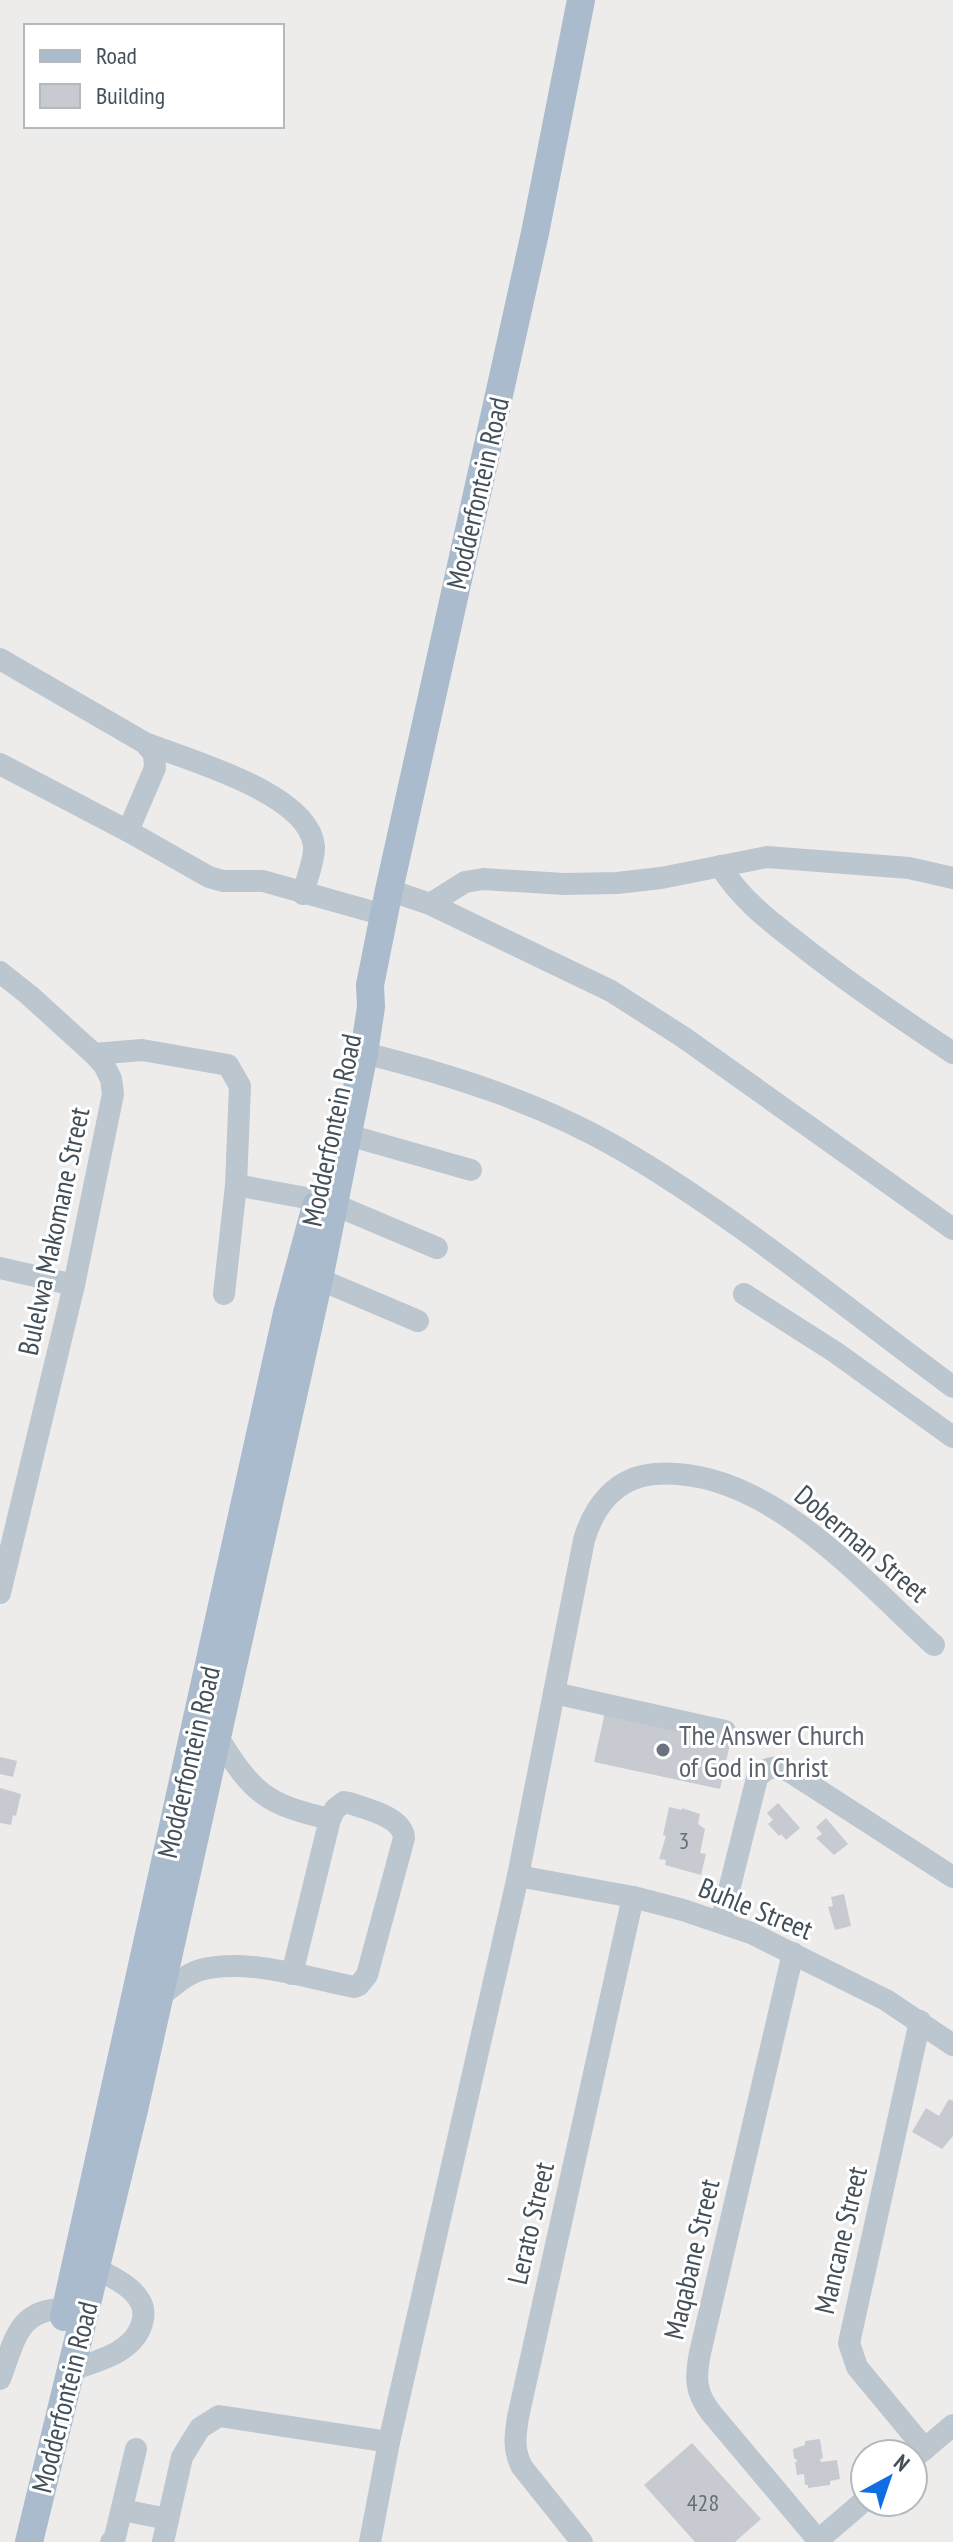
<svg xmlns="http://www.w3.org/2000/svg" width="953" height="2542" font-family="'PT Sans Narrow',sans-serif">
<style>
.building{fill:#c7cad0}
.lines{fill:none;stroke-linecap:round;stroke-linejoin:round}
.minor{stroke:#bbc6cf;stroke-width:22}
.major{stroke:#a9bbcc;stroke-width:28}
.worship-dot{fill:#6b7280;stroke:#fff;stroke-width:3}
.labels{text-anchor:middle;dominant-baseline:central;stroke-width:6;stroke-linejoin:round;paint-order:stroke}
.number-label{font-size:24px;fill:#646e77}
.street-label{font-size:28px;fill:#434f59;stroke:#fff}
.worship-label{font-size:28px;fill:#5b616d;stroke:#fff;text-anchor:start}
</style>
<rect width="100%" height="100%" fill="#eeebeb"/>
<g class="building">
<path d="M605,1712L731,1739L720,1789L594,1762Z"/>
<path d="M0,1757L17,1761L13,1777L0,1774Z"/>
<path d="M0,1788L21,1794L16,1816L13,1815L11,1825L0,1823Z"/>
<path d="M778,1803L800,1828L786,1840L781,1834L779,1836L768,1824L773,1820L767,1813Z"/>
<path d="M669,1807L682,1810V1808L700,1814L698,1824L705,1829L700,1853L706,1854L701,1875L665,1865L666,1860L659,1859L666,1836L663,1835Z"/>
<path d="M826,1818L848,1844L834,1855L816,1838L822,1834L816,1827Z"/>
<path d="M844,1894L851,1926L835,1930L828,1907L833,1906L831,1897Z"/>
<path d="M949,2099L953,2101V2136L942,2149L912,2132L926,2108L939,2116Z"/>
<path d="M820,2439L823,2458L820,2459L821,2462L837,2460L840,2479L830,2481V2485L808,2488V2485H805L804,2474L797,2475L795,2462L798,2461L794,2458L793,2449L805,2445V2441Z"/>
<path d="M692,2443L761,2519L735,2542H695L644,2485Z"/>
</g>
<g class="lines">
<g class="minor">
<path d="M0,659L145,743L154,754L155,768L128,831"/>
<path d="M145,743C188,760 309,793 314,846C315,860 306,880 303,894"/>
<path d="M0,764L128,831L209,877L223,881H263L384,915"/>
<path d="M720,866C740,898 768,920 798,943C848,983 900,1018 953,1053"/>
<path d="M389,890L430,904L611,991L683,1037L953,1229"/>
<path d="M430,904L465,882L483,879L564,884L617,883L661,878L767,857L909,868L953,878"/>
<path d="M0,972L29,995L94,1054L104,1065L111,1079L113,1094L74,1285L0,1593"/>
<path d="M364,1053C452,1075 541,1103 620,1149C738,1218 843,1306 953,1387"/>
<path d="M94,1054L142,1050L228,1065L240,1086L236,1185L224,1294"/>
<path d="M348,1135L471,1170"/>
<path d="M236,1185L317,1200"/>
<path d="M333,1204L437,1248"/>
<path d="M0,1268L74,1285"/>
<path d="M319,1279L418,1321"/>
<path d="M744,1294L835,1352L953,1437"/>
<path d="M554,1693L725,1731"/>
<path d="M217,1736C253,1793 264,1804 330,1819"/>
<path d="M518,1876L633,1897L683,1910L751,1933L886,2000L953,2045"/>
<path d="M721,1922L757,1778C768,1765 778,1765 792,1773L953,1877"/>
<path d="M793,1953L700,2353C695,2378 695,2393 712,2414L818,2540"/>
<path d="M158,1998C171,1988 184,1975 200,1970C245,1957 308,1978 354,1987L359,1985L367,1975L404,1838C403,1817 367,1809 349,1803L344,1802L335,1809L330,1819L292,1974"/>
<path d="M920,2021L849,2343L857,2367L925,2449"/>
<path d="M71,2370C98,2361 137,2352 143,2319C144,2312 144,2307 140,2301C131,2285 111,2277 96,2268"/>
<path d="M0,2379C15,2341 17,2308 66,2309"/>
<path d="M914,2458L953,2425"/>
<path d="M122,2510L168,2519"/>
<path d="M111,2542L115,2537L136,2449"/>
<path d="M163,2542L182,2457L200,2428L219,2416L389,2442"/>
<path d="M370,2542L389,2442L518,1876L584,1540C594,1506 616,1477 655,1474C765,1466 859,1577 934,1645"/>
<path d="M582,2542L522,2467C513,2450 515,2436 518,2417L633,1897"/>
<path d="M816,2542L865,2500"/>
</g>
<g class="major">
<path d="M64,2317L287,1313L316,1206"/>
<path d="M29,2542L134,2110L319,1279L364,1053L371,1007L370,985L389,890L535,233L581,0"/>
</g>
</g>
<circle class="worship-dot" cx="663" cy="1750" r="8"/>
<g class="labels">
<g class="number-label">
<text x="684" y="1840">3</text>
<text x="703" y="2502">428</text>
</g>
<g class="street-label">
<text transform="translate(477 493) rotate(-77)">Modderfontein Road</text>
<text transform="translate(331 1130) rotate(-78)">Modderfontein Road</text>
<text transform="translate(53 1231) rotate(-78)">Bulelwa Makomane Street</text>
<text transform="translate(862 1543) rotate(40)">Doberman Street</text>
<text transform="translate(188 1762) rotate(-77)">Modderfontein Road</text>
<text transform="translate(756 1908) rotate(22)">Buhle Street</text>
<text transform="translate(530 2223) rotate(-77)">Lerato Street</text>
<text transform="translate(840 2240) rotate(-77)">Mancane Street</text>
<text transform="translate(691 2259) rotate(-77)">Maqabane Street</text>
<text transform="translate(64 2397) rotate(-76)">Modderfontein Road</text>
</g>
<g class="worship-label">
<text x="679" y="1734">The Answer Church<tspan x="679" dy="32">of God in Christ</tspan></text>
</g>
</g>
<rect x="24" y="24" width="260" height="104" fill="#ffffff" stroke="#b4b9bd" stroke-width="2"/>
<rect x="40" y="50" width="40" height="12" fill="#a9bbcc" stroke="#b4b9bd" stroke-width="2"/>
<text x="96" y="64" font-size="24" fill="#434f59">Road</text>
<rect x="40" y="84" width="40" height="24" fill="#c7cad0" stroke="#b4b9bd" stroke-width="2"/>
<text x="96" y="104" font-size="24" fill="#434f59">Building</text>
<g transform="translate(889 2478) rotate(40)"><circle r="38" fill="#ffffff" stroke="#b4b9bd" stroke-width="2"/>
<path d="M0-6L14 30L0 20L-14 30Z" fill="#116de2"/>
<text y="-12" font-size="22" font-weight="bold" text-anchor="middle" fill="#434f59">N</text>
</g>
</svg>
